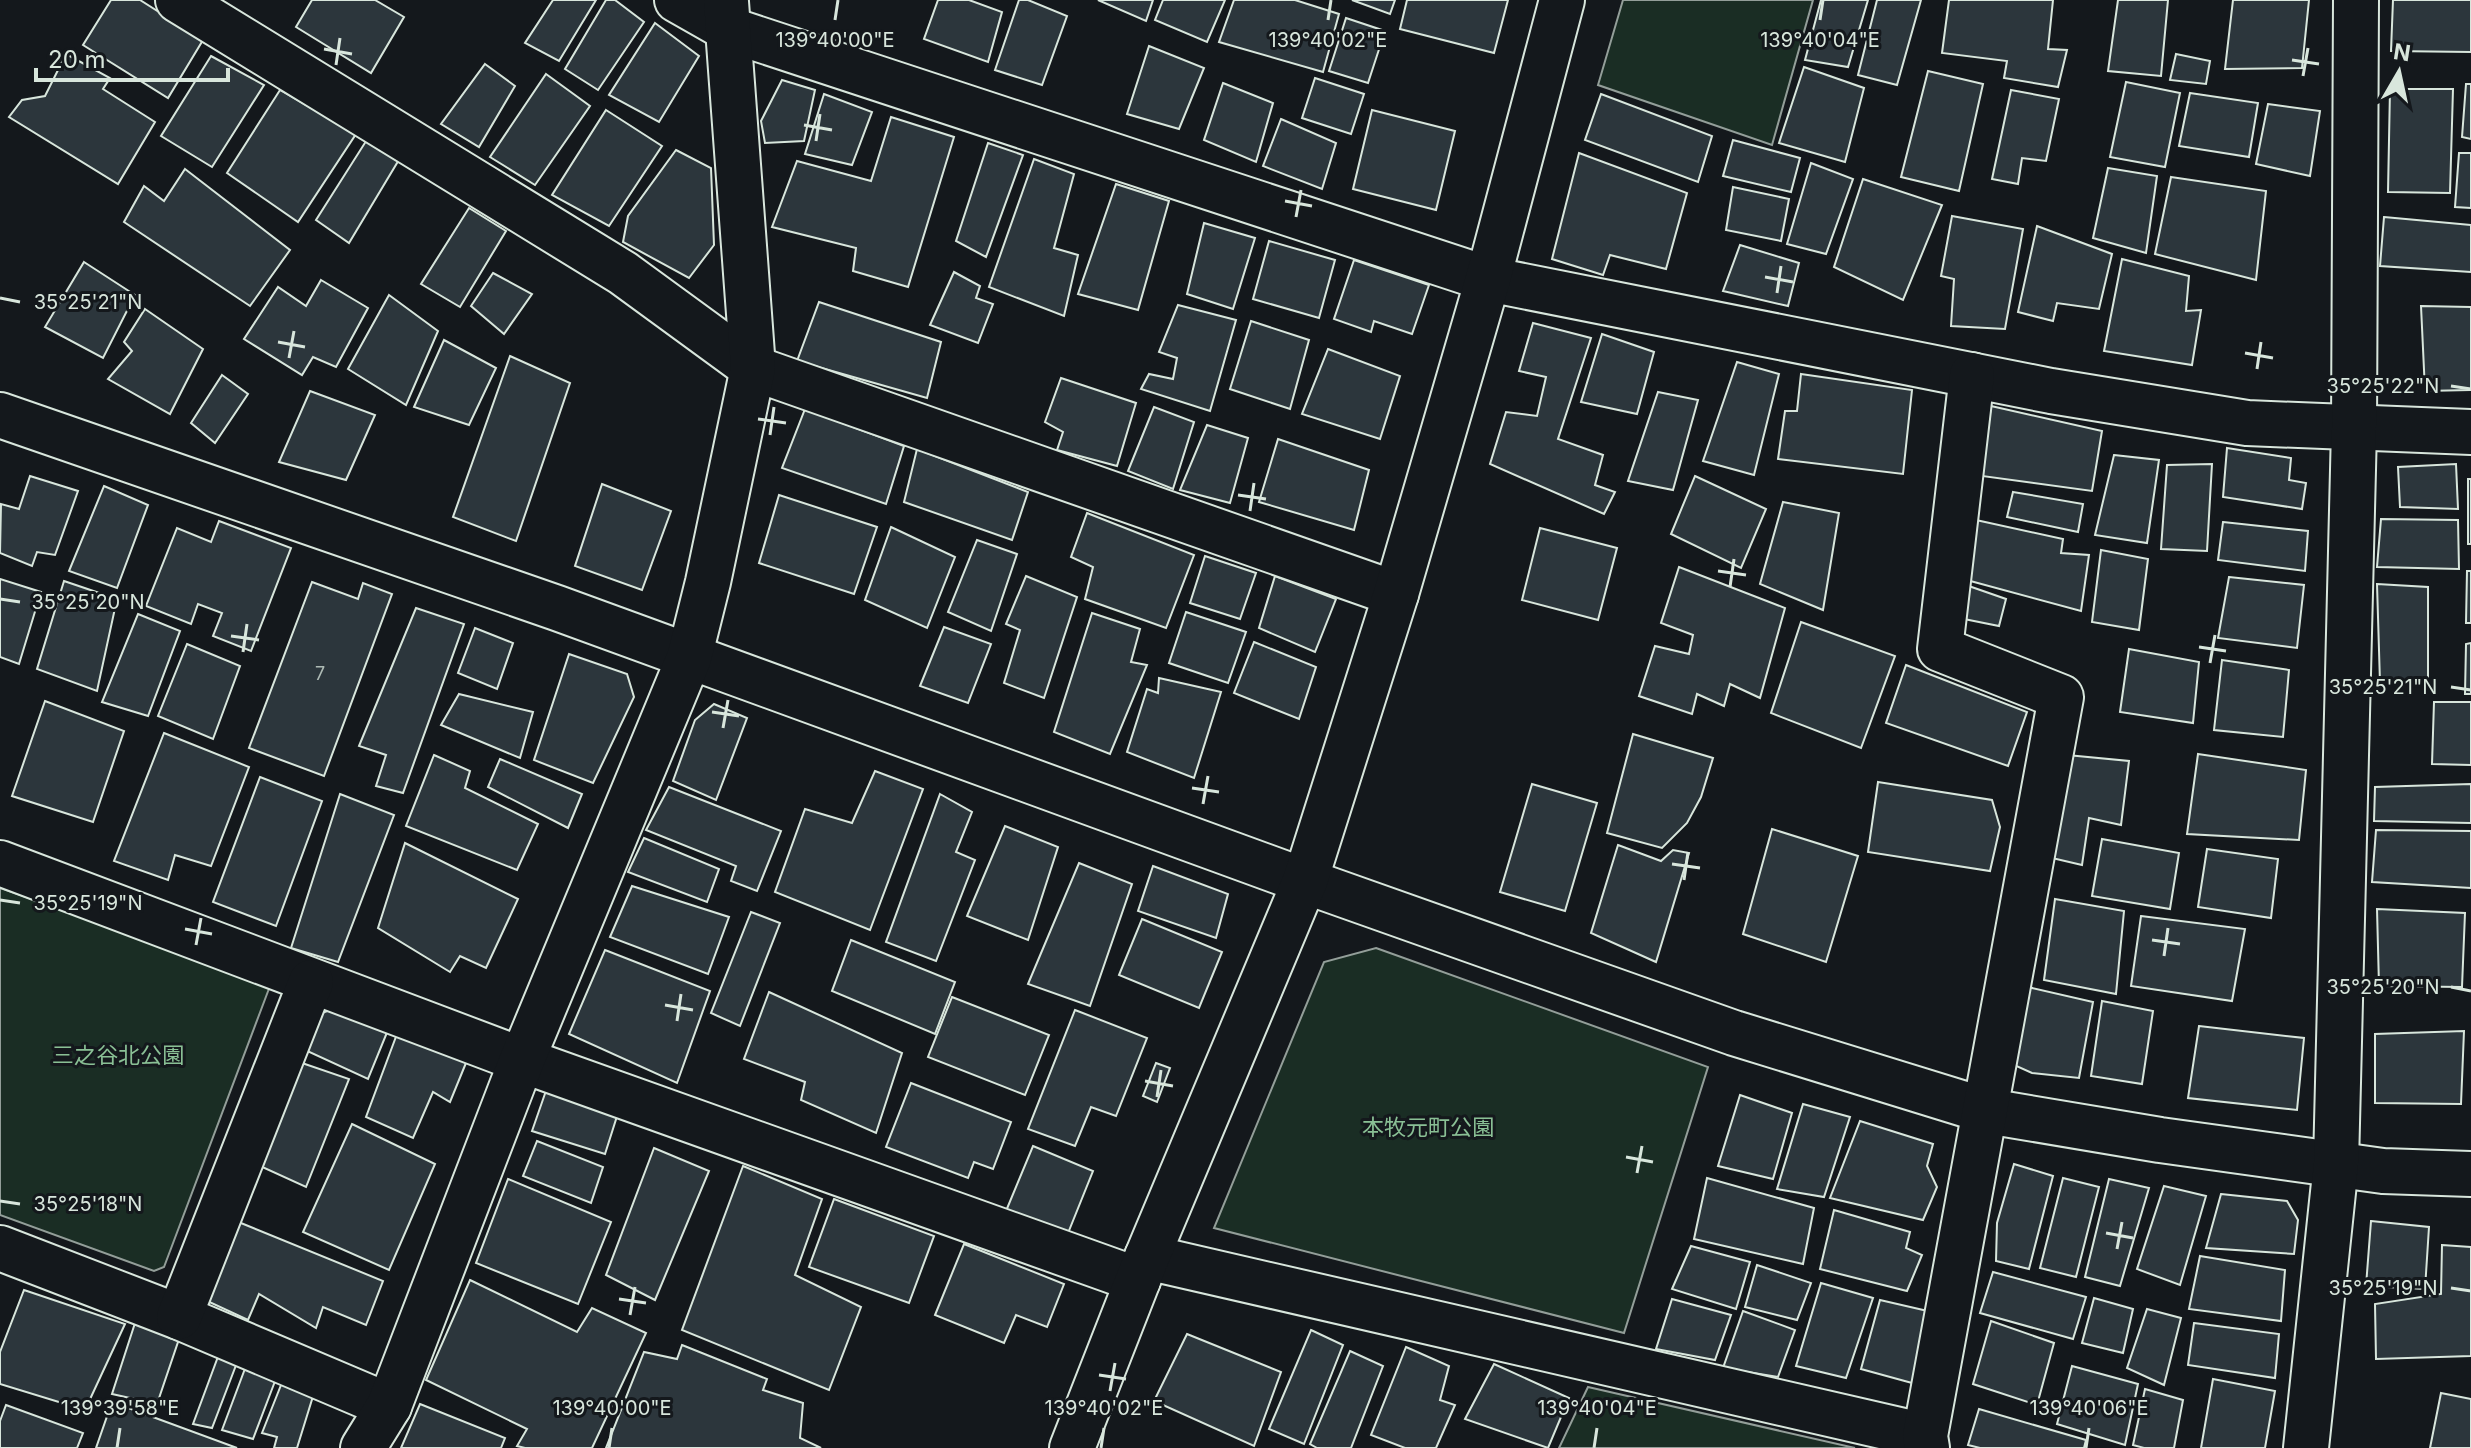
<svg xmlns="http://www.w3.org/2000/svg" width="2471" height="1448" font-family="Inter,'Noto Sans JP',sans-serif">
<style>
.green{fill:#1a2d24;stroke:#939e99;stroke-width:2}
.building{fill:#2c363c;stroke:#d8e6dc;stroke-width:2}
.lines{fill:none;stroke-linecap:round;stroke-linejoin:round}
.minor-casing{stroke:#d8e6dc;stroke-width:48}
.minor{stroke:#14181c;stroke-width:44}
.ticks{fill:none;stroke:#d8e6dc;stroke-width:3}
.labels{text-anchor:middle;dominant-baseline:central;stroke-width:6;stroke-linejoin:round;paint-order:stroke}
.number-label{font-size:18px;fill:#adbab4}
.park-label{font-size:22px;fill:#8ac095;stroke:#14181c}
.ticks-label{font-size:20px;text-anchor:middle;fill:#d8e6dc;stroke:#14181c;stroke-width:6;stroke-linejoin:round;paint-order:stroke}
</style>
<rect width="100%" height="100%" fill="#14181c"/>
<g class="green">
<path d="M1623,0H1813L1772,145L1598,85Z"/>
<path d="M0,888L266,981L270,986L164,1267L154,1271L0,1215Z"/>
<path d="M1376,948L1708,1067L1624,1333L1214,1228L1324,962Z"/>
<path d="M1588,1387L1855,1448H1559Z"/>
</g>
<g class="building">
<path d="M111,0H140L203,40L168,98L83,45Z"/>
<path d="M312,0H375L404,17L371,73L296,27Z"/>
<path d="M553,0H596L559,61L525,43Z"/>
<path d="M606,0H615L644,22L598,90L565,69Z"/>
<path d="M938,0H969L1002,12L988,62L924,39Z"/>
<path d="M1019,0H1028L1067,16L1042,85L995,70Z"/>
<path d="M1098,0H1153L1146,21Z"/>
<path d="M1163,0H1225L1207,42L1155,20Z"/>
<path d="M1234,0H1295L1339,14L1323,72L1219,42Z"/>
<path d="M1352,0H1395L1390,14Z"/>
<path d="M1407,0H1508L1494,53L1400,29Z"/>
<path d="M1821,0H1868L1848,67L1805,60Z"/>
<path d="M1877,0H1921L1897,85L1858,75Z"/>
<path d="M1949,0H2053L2048,49L2067,50L2058,87L2004,78L2007,61L1942,53Z"/>
<path d="M2118,0H2168L2161,76L2108,71Z"/>
<path d="M2233,0H2309L2302,68L2225,69Z"/>
<path d="M2393,0H2471V52L2391,51Z"/>
<path d="M1346,18L1385,31L1368,83L1329,71Z"/>
<path d="M655,23L699,56L659,122L609,95Z"/>
<path d="M1149,46L1204,68L1179,129L1127,114Z"/>
<path d="M66,54L110,78L103,89L155,122L118,184L9,117L22,100L45,96Z"/>
<path d="M2176,54L2210,61L2206,84L2170,80Z"/>
<path d="M211,56L264,85L212,167L161,136Z"/>
<path d="M485,64L515,86L479,147L441,124Z"/>
<path d="M1804,67L1864,88L1845,162L1779,143Z"/>
<path d="M1928,71L1983,84L1959,191L1901,177Z"/>
<path d="M546,74L590,106L535,185L490,157Z"/>
<path d="M1315,78L1364,94L1351,134L1302,118Z"/>
<path d="M782,80L815,90L804,141L765,143L761,121Z"/>
<path d="M2126,82L2180,93L2165,167L2110,157Z"/>
<path d="M1223,83L1273,103L1256,162L1204,140Z"/>
<path d="M2466,84H2471V139L2462,137Z"/>
<path d="M2390,89H2453L2450,193L2388,192Z"/>
<path d="M280,90L356,134L298,222L227,173Z"/>
<path d="M2011,90L2059,99L2046,161L2022,158L2018,184L1992,179Z"/>
<path d="M2190,93L2258,103L2249,157L2179,146Z"/>
<path d="M824,94L872,112L852,165L805,154Z"/>
<path d="M1601,94L1712,136L1698,182L1585,140Z"/>
<path d="M2268,104L2320,111L2310,176L2256,164Z"/>
<path d="M606,110L662,146L609,226L552,195Z"/>
<path d="M1372,110L1455,131L1436,210L1353,189Z"/>
<path d="M891,117L954,137L908,287L853,271L856,248L772,227L797,161L871,181Z"/>
<path d="M1281,119L1336,143L1322,189L1263,166Z"/>
<path d="M368,138L400,158L349,243L316,220Z"/>
<path d="M1733,140L1800,158L1791,192L1723,176Z"/>
<path d="M988,143L1023,155L986,257L956,241Z"/>
<path d="M676,150L711,168L714,245L689,278L623,242L628,216Z"/>
<path d="M1579,153L1687,193L1666,269L1610,255L1603,275L1552,259Z"/>
<path d="M2459,153H2471V208L2455,207Z"/>
<path d="M1034,159L1074,174L1054,248L1078,255L1064,316L989,287Z"/>
<path d="M1811,163L1853,179L1826,254L1787,244Z"/>
<path d="M2108,168L2157,176L2146,253L2093,238Z"/>
<path d="M185,169L290,250L250,306L124,222L144,186L164,201Z"/>
<path d="M2171,177L2266,191L2256,280L2155,254Z"/>
<path d="M1863,179L1942,205L1903,300L1834,267Z"/>
<path d="M1116,184L1169,201L1138,310L1078,294Z"/>
<path d="M1733,187L1789,199L1781,241L1726,230Z"/>
<path d="M469,208L506,231L460,307L421,284Z"/>
<path d="M1952,216L2023,229L2005,329L1951,326L1954,279L1941,276Z"/>
<path d="M2384,217L2471,225V272L2380,266Z"/>
<path d="M1204,223L1255,238L1233,309L1187,294Z"/>
<path d="M2037,226L2112,254L2099,309L2057,303L2053,321L2018,312Z"/>
<path d="M1269,241L1335,260L1319,318L1253,299Z"/>
<path d="M1740,245L1799,263L1788,306L1723,291Z"/>
<path d="M2122,259L2189,276L2186,311L2201,310L2192,365L2104,351Z"/>
<path d="M1354,260L1429,285L1412,334L1374,321L1371,332L1334,319Z"/>
<path d="M84,262L135,295L103,358L45,327Z"/>
<path d="M954,272L980,286L976,298L993,304L978,343L930,325Z"/>
<path d="M493,273L532,294L504,334L471,306Z"/>
<path d="M321,280L368,308L336,367L313,357L302,375L244,339L278,287L306,306Z"/>
<path d="M389,295L438,331L406,405L348,369Z"/>
<path d="M819,302L941,342L927,398L797,361Z"/>
<path d="M1178,305L1236,320L1210,411L1141,389L1149,374L1173,379L1177,358L1159,352Z"/>
<path d="M2421,306L2471,307V390L2425,391Z"/>
<path d="M145,309L203,349L170,414L108,379L132,351L124,342Z"/>
<path d="M1251,321L1309,340L1290,409L1230,389Z"/>
<path d="M1533,323L1591,338L1558,439L1603,455L1595,485L1615,492L1604,514L1490,464L1506,412L1537,416L1546,377L1519,371Z"/>
<path d="M1602,334L1654,352L1637,414L1581,402Z"/>
<path d="M444,340L496,368L469,425L414,407Z"/>
<path d="M1328,349L1400,376L1380,439L1302,414Z"/>
<path d="M510,356L570,383L516,541L453,517Z"/>
<path d="M1737,362L1779,374L1754,475L1703,461Z"/>
<path d="M1801,374L1912,390L1903,474L1778,459L1785,411H1797Z"/>
<path d="M222,375L248,394L215,443L191,423Z"/>
<path d="M1061,378L1136,403L1117,466L1057,450L1063,432L1045,422Z"/>
<path d="M310,391L375,415L346,480L279,462Z"/>
<path d="M1658,392L1698,400L1673,490L1628,481Z"/>
<path d="M1991,406L2102,431L2092,491L1982,476Z"/>
<path d="M1154,407L1194,422L1173,489L1128,471Z"/>
<path d="M805,409L904,446L886,504L782,468Z"/>
<path d="M1207,425L1248,438L1230,503L1180,490Z"/>
<path d="M1278,439L1369,470L1354,530L1259,502Z"/>
<path d="M2227,448L2291,458L2289,480L2306,483L2302,509L2223,497Z"/>
<path d="M917,449L1028,492L1012,540L904,502Z"/>
<path d="M2114,455L2159,460L2147,543L2095,535Z"/>
<path d="M2212,464L2207,551L2161,549L2167,465Z"/>
<path d="M2456,464L2458,509L2400,507L2398,467Z"/>
<path d="M30,476L78,491L55,555L37,552L32,566L0,553L1,504L19,509Z"/>
<path d="M1695,476L1766,509L1741,568L1671,534Z"/>
<rect x="2468" y="479" width="3" height="65"/>
<path d="M602,484L671,511L642,590L575,566Z"/>
<path d="M104,486L148,505L117,588L69,571Z"/>
<path d="M2013,492L2083,504L2078,532L2007,517Z"/>
<path d="M779,495L877,527L854,594L759,563Z"/>
<path d="M1783,502L1839,513L1823,610L1760,584Z"/>
<path d="M1087,513L1194,555L1166,628L1085,599L1093,567L1071,557Z"/>
<path d="M2381,519L2458,520L2459,569L2377,567Z"/>
<path d="M1976,520L2063,539L2061,553L2089,555L2081,611L1963,579Z"/>
<path d="M219,521L291,548L251,651L213,636L222,613L198,604L191,624L146,606L177,528L211,542Z"/>
<path d="M2223,522L2308,531L2305,571L2218,560Z"/>
<path d="M891,527L955,557L927,628L865,600Z"/>
<path d="M1540,528L1617,548L1598,620L1522,600Z"/>
<path d="M977,540L1017,554L991,631L948,612Z"/>
<path d="M2101,550L2148,559L2139,630L2092,622Z"/>
<path d="M1205,556L1256,573L1240,619L1190,603Z"/>
<path d="M1679,567L1785,608L1760,698L1730,684L1724,706L1697,694L1692,714L1639,696L1655,646L1689,654L1693,635L1661,623Z"/>
<path d="M2467,571H2471V623H2466Z"/>
<path d="M1026,576L1077,597L1044,698L1004,683L1020,630L1006,624Z"/>
<path d="M1275,576L1336,599L1315,652L1259,628Z"/>
<path d="M2229,577L2304,585L2297,648L2218,638Z"/>
<path d="M0,579L41,592L19,664L0,657Z"/>
<path d="M64,581L117,599L97,691L37,669Z"/>
<path d="M312,582L358,599L363,583L392,594L324,776L249,748Z"/>
<path d="M1963,584L2006,599L1999,626L1954,617Z"/>
<path d="M2377,584L2428,587V678L2380,683Z"/>
<path d="M416,608L464,624L403,793L376,786L386,755L359,746Z"/>
<path d="M1186,612L1246,632L1228,683L1169,663Z"/>
<path d="M1092,613L1140,629L1131,662L1147,665L1110,754L1054,732Z"/>
<path d="M138,614L180,631L148,716L102,702Z"/>
<path d="M1801,622L1895,656L1861,748L1771,713Z"/>
<path d="M944,627L991,644L968,703L920,686Z"/>
<path d="M475,628L513,643L497,689L458,673Z"/>
<path d="M1254,642L1316,667L1299,719L1234,693Z"/>
<path d="M2471,643V694H2465L2466,644Z"/>
<path d="M187,644L240,666L213,739L158,716Z"/>
<path d="M2129,649L2199,662L2193,723L2120,712Z"/>
<path d="M569,654L627,674L634,697L593,783L534,760Z"/>
<path d="M2222,660L2289,670L2283,737L2214,730Z"/>
<path d="M1906,665L2027,712L2008,766L1886,723Z"/>
<path d="M1159,678L1221,692L1194,778L1127,752L1147,689L1158,693Z"/>
<path d="M459,694L533,712L520,758L441,725Z"/>
<path d="M45,701L124,731L93,822L12,796Z"/>
<path d="M2434,702H2471V765L2432,764Z"/>
<path d="M714,704L747,718L716,800L673,781L695,720Z"/>
<path d="M164,733L249,767L211,866L175,855L168,880L114,861Z"/>
<path d="M1633,734L1713,758L1701,797L1687,823L1662,848L1607,833Z"/>
<path d="M2198,754L2306,770L2299,840L2187,834Z"/>
<path d="M434,755L470,771L465,788L538,824L517,870L406,826Z"/>
<path d="M2067,755L2129,761L2121,825L2089,818L2082,865L2052,858Z"/>
<path d="M500,759L582,794L568,828L488,787Z"/>
<path d="M875,771L923,789L870,930L775,892L805,809L852,823Z"/>
<path d="M260,777L322,801L276,926L213,902Z"/>
<path d="M1878,782L1992,800L2000,827L1990,871L1868,852Z"/>
<path d="M1532,784L1597,803L1565,911L1500,892Z"/>
<path d="M2471,784V823L2374,821L2375,787Z"/>
<path d="M669,787L781,831L757,891L731,881L736,866L646,830Z"/>
<path d="M340,794L394,815L338,962L291,948Z"/>
<path d="M940,794L972,812L956,852L975,860L936,961L886,942Z"/>
<path d="M1005,826L1058,847L1028,940L967,916Z"/>
<path d="M1772,829L1858,856L1826,962L1743,934Z"/>
<path d="M2376,830L2471,831V888L2372,882Z"/>
<path d="M644,838L719,869L707,902L628,872Z"/>
<path d="M2102,839L2179,853L2170,909L2092,896Z"/>
<path d="M405,843L518,899L486,968L460,956L450,972L378,928Z"/>
<path d="M1618,845L1661,861L1673,850L1689,853L1656,962L1591,933Z"/>
<path d="M2207,849L2278,859L2271,918L2198,907Z"/>
<path d="M1079,863L1132,884L1090,1006L1028,984Z"/>
<path d="M1153,866L1228,894L1216,938L1138,911Z"/>
<path d="M632,886L729,917L708,974L610,937Z"/>
<path d="M2055,899L2124,911L2116,994L2044,980Z"/>
<path d="M2377,909L2465,913L2462,987L2379,986Z"/>
<path d="M751,912L780,923L740,1026L711,1013Z"/>
<path d="M2141,916L2245,929L2232,1001L2131,986Z"/>
<path d="M1142,919L1222,952L1199,1008L1119,975Z"/>
<path d="M851,940L955,982L935,1034L832,991Z"/>
<path d="M605,950L710,991L677,1083L569,1034Z"/>
<path d="M2028,987L2093,1002L2079,1078L2032,1073L2014,1065Z"/>
<path d="M769,992L902,1053L876,1133L801,1100L805,1082L744,1059Z"/>
<path d="M952,997L1049,1035L1025,1095L928,1057Z"/>
<path d="M2102,1001L2153,1011L2142,1084L2091,1076Z"/>
<path d="M336,1008L388,1030L368,1079L305,1050L316,1015Z"/>
<path d="M1075,1010L1147,1038L1116,1116L1091,1107L1075,1146L1028,1129Z"/>
<path d="M2199,1026L2304,1038L2297,1110L2188,1098Z"/>
<path d="M2464,1031L2461,1104L2375,1103V1034Z"/>
<path d="M397,1034L468,1058L450,1102L433,1092L413,1138L366,1117Z"/>
<path d="M302,1063L349,1079L306,1187L260,1166Z"/>
<path d="M1156,1063L1170,1068L1157,1102L1143,1096Z"/>
<path d="M911,1083L1011,1122L993,1169L974,1162L968,1178L886,1147Z"/>
<path d="M548,1085L618,1113L605,1154L532,1131Z"/>
<path d="M1740,1095L1792,1113L1773,1179L1718,1166Z"/>
<path d="M1803,1104L1850,1117L1824,1197L1777,1189Z"/>
<path d="M1860,1121L1933,1144L1927,1166L1937,1187L1923,1220L1830,1198Z"/>
<path d="M352,1124L435,1164L389,1270L303,1232Z"/>
<path d="M537,1141L603,1167L591,1203L523,1176Z"/>
<path d="M1033,1146L1093,1171L1062,1248L1001,1223Z"/>
<path d="M654,1148L709,1171L655,1300L606,1275Z"/>
<path d="M2014,1164L2053,1176L2029,1269L1996,1261L1997,1223Z"/>
<path d="M743,1166L822,1199L795,1275L861,1307L829,1390L682,1330Z"/>
<path d="M1707,1178L1814,1208L1803,1264L1694,1239Z"/>
<path d="M2063,1178L2099,1187L2076,1277L2040,1268Z"/>
<path d="M508,1179L611,1222L578,1304L476,1263Z"/>
<path d="M2109,1179L2149,1188L2120,1286L2085,1277Z"/>
<path d="M2164,1186L2206,1196L2180,1285L2137,1269Z"/>
<path d="M2221,1194L2287,1201L2298,1220L2294,1254L2206,1248Z"/>
<path d="M834,1199L934,1236L909,1303L809,1267Z"/>
<path d="M1834,1210L1910,1232L1906,1248L1922,1255L1907,1291L1820,1269Z"/>
<path d="M236,1221L383,1281L366,1325L323,1307L316,1328L259,1294L248,1320L205,1300Z"/>
<path d="M2371,1221L2429,1227L2425,1289L2366,1286Z"/>
<path d="M964,1244L1064,1284L1047,1327L1016,1315L1004,1343L935,1315Z"/>
<path d="M2442,1245L2471,1247V1356L2376,1359L2375,1304L2441,1294Z"/>
<path d="M1691,1246L1750,1262L1736,1309L1672,1289Z"/>
<path d="M2200,1256L2285,1270L2281,1321L2189,1309Z"/>
<path d="M1757,1265L1811,1283L1797,1320L1745,1307Z"/>
<path d="M1993,1272L2086,1297L2073,1339L1980,1313Z"/>
<path d="M470,1280L577,1332L592,1308L646,1333L592,1448H525L517,1446L527,1429L426,1380Z"/>
<path d="M1821,1283L1873,1298L1846,1378L1796,1366Z"/>
<path d="M24,1290L125,1324L85,1410L0,1384V1352Z"/>
<path d="M2094,1298L2133,1309L2123,1353L2082,1343Z"/>
<path d="M1672,1299L1731,1315L1715,1360L1656,1349Z"/>
<path d="M1880,1300L1932,1312L1912,1383L1861,1369Z"/>
<path d="M2147,1309L2181,1318L2164,1385L2127,1368Z"/>
<path d="M1743,1311L1795,1330L1778,1377L1723,1368Z"/>
<path d="M1991,1321L2054,1343L2037,1405L1973,1384Z"/>
<path d="M135,1323L179,1339L157,1404L112,1394Z"/>
<path d="M2194,1323L2279,1334L2275,1378L2188,1365Z"/>
<path d="M1311,1330L1343,1345L1304,1444L1269,1429Z"/>
<path d="M1187,1334L1281,1372L1254,1446L1154,1401Z"/>
<path d="M682,1345L767,1379L763,1390L803,1403L800,1438L821,1448H606L644,1352L677,1359Z"/>
<path d="M1406,1347L1449,1366L1440,1400L1455,1405L1436,1448H1405L1371,1435Z"/>
<path d="M1350,1351L1383,1366L1351,1448H1317L1310,1444Z"/>
<path d="M219,1354L238,1360L212,1428L193,1424Z"/>
<path d="M1494,1364L1569,1398L1548,1448L1465,1419Z"/>
<path d="M246,1366L277,1376L253,1439L222,1430Z"/>
<path d="M2072,1366L2138,1384L2125,1445L2057,1424Z"/>
<path d="M2213,1379L2275,1391L2265,1448H2201Z"/>
<path d="M283,1380L314,1393L297,1448H274L277,1437L262,1433Z"/>
<path d="M2145,1389L2183,1400L2174,1448H2144L2133,1445Z"/>
<path d="M2441,1393L2471,1399V1448H2430Z"/>
<path d="M112,1402L237,1448H96Z"/>
<path d="M420,1404L505,1438L501,1448H401Z"/>
<path d="M6,1405L83,1433L77,1448H0V1421Z"/>
<path d="M1979,1409L2086,1440L2084,1448H1980L1968,1445Z"/>
</g>
<g class="lines">
<defs>
<g id="minor">
<path d="M178,0L623,273L753,368L1396,594"/>
<path d="M677,0L728,29L1488,279L2051,391L2247,423L2471,432"/>
<path d="M0,415L557,608L1305,881L1734,1033L1987,1111L2160,1140L2383,1171L2471,1174"/>
<path d="M0,863L522,1060L1138,1280"/>
<path d="M0,1248L179,1317L389,1406"/>
<path d="M1147,1257L1925,1436"/>
<path d="M179,1317L311,982"/>
<path d="M363,1448L389,1406L522,1060L689,658L708,582L753,368L726,2"/>
<path d="M1072,1448L1147,1257L1305,881L1396,594L1488,279L1562,0"/>
<path d="M1927,1448L1925,1436L2061,697L1940,649L1972,375"/>
<path d="M2306,1448L2336,1164L2354,429L2356,0"/>
</g>
</defs>
<use href="#minor" class="minor-casing"/>
<use href="#minor" class="minor"/>
</g>
<path class="ticks" d="M835,20L838,0M1328,20L1331,0M1820,20L1823,0M324,49L352,54M2292,60L2319,64M336,65L340,38M2303,76L2308,48M804,125L832,130M816,141L820,114M1285,201L1312,206M1296,217L1301,190M1765,277L1793,282M1777,293L1781,266M0,298L20,302M278,342L305,347M2245,353L2273,358M289,358L294,331M2257,369L2261,342M2451,386L2471,389M758,419L786,423M770,435L774,407M1238,495L1266,499M1250,511L1254,483M1718,571L1746,575M1730,587L1734,559M0,599L20,602M231,636L259,640M2199,647L2226,651M243,652L247,624M2210,663L2215,635M2451,687L2471,690M712,712L739,716M723,728L728,700M1192,788L1219,792M1203,804L1208,776M1672,864L1700,868M1684,880L1688,852M0,900L20,903M185,929L212,934M2152,940L2180,944M196,945L201,918M2164,956L2168,928M2451,987L2471,991M665,1005L693,1010M677,1021L681,994M1145,1081L1173,1086M1157,1097L1161,1070M1626,1157L1653,1162M1637,1173L1642,1146M0,1201L20,1204M2106,1233L2133,1238M2117,1249L2122,1222M2451,1288L2471,1291M619,1299L646,1303M630,1315L635,1287M1099,1375L1126,1379M1110,1391L1115,1363M117,1448L120,1428M609,1448L612,1428M1101,1448L1104,1428M1594,1448L1597,1428M2086,1448L2089,1428"/>
<g class="labels">
<g class="number-label">
<text x="320" y="673">7</text>
</g>
<g class="park-label">
<text x="118" y="1055">三之谷北公園</text>
<text x="1428" y="1127">本牧元町公園</text>
</g>
</g>
<g class="ticks-label">
<text x="835" y="47">139°40'00"E</text>
<text x="1328" y="47">139°40'02"E</text>
<text x="1820" y="47">139°40'04"E</text>
<text x="88" y="309">35°25'21"N</text>
<text x="2383" y="393">35°25'22"N</text>
<text x="88" y="609">35°25'20"N</text>
<text x="2383" y="694">35°25'21"N</text>
<text x="88" y="910">35°25'19"N</text>
<text x="2383" y="994">35°25'20"N</text>
<text x="88" y="1211">35°25'18"N</text>
<text x="2383" y="1295">35°25'19"N</text>
<text x="120" y="1415">139°39'58"E</text>
<text x="612" y="1415">139°40'00"E</text>
<text x="1104" y="1415">139°40'02"E</text>
<text x="1597" y="1415">139°40'04"E</text>
<text x="2089" y="1415">139°40'06"E</text>
</g>
<g transform="translate(2399 72) rotate(9)" stroke="#14181c" stroke-width="6" paint-order="stroke">
<path d="M0-6L14 30L0 20L-14 30Z" fill="#d8e6dc"/>
<text y="-12" font-size="22" font-weight="bold" text-anchor="middle" fill="#d8e6dc">N</text>
</g>
<path d="M36 68v12h192v-12" fill="none" stroke="#d8e6dc" stroke-width="4"/>
<text x="48" y="68" font-size="24" fill="#d8e6dc" stroke="#14181c" stroke-width="6" paint-order="stroke">20 m</text>
</svg>
